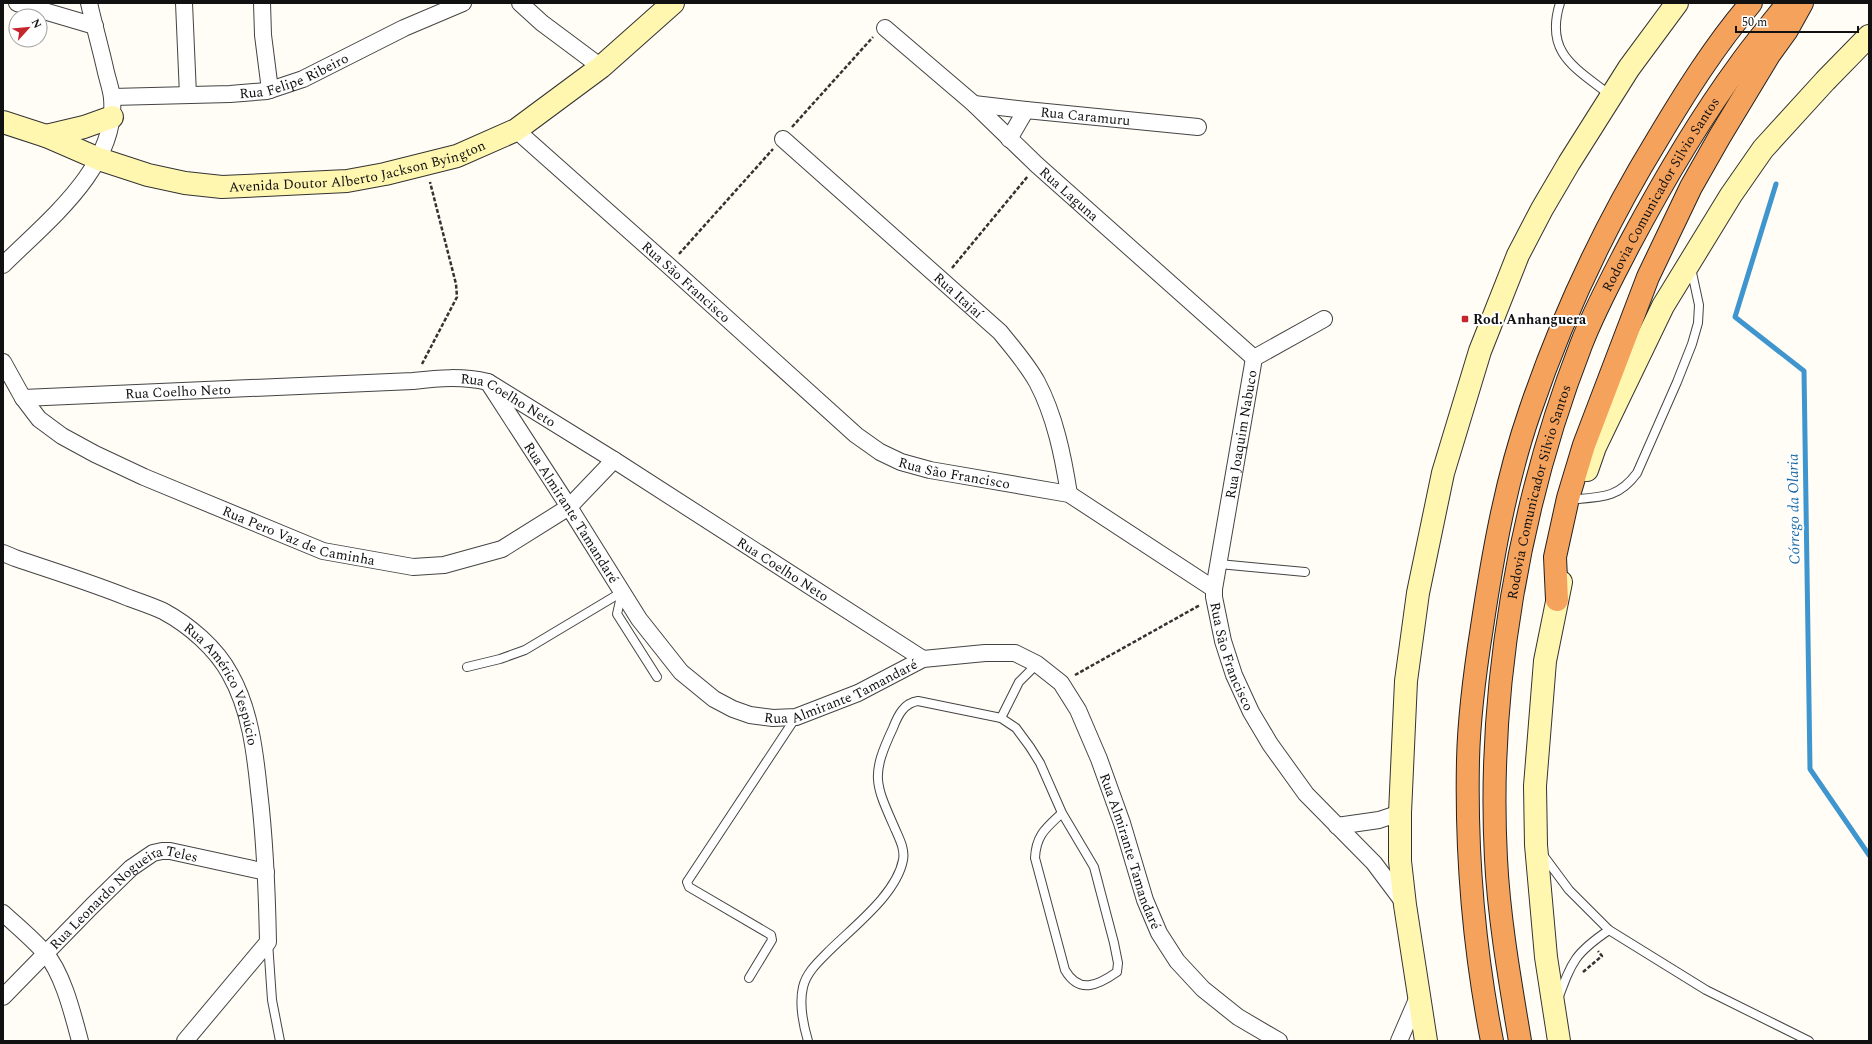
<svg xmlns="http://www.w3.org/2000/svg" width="1872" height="1044" font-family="Spectral,serif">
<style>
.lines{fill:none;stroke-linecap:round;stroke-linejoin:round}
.stream{stroke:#3f96cf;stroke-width:5}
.lane-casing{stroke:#444;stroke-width:10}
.street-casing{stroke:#444;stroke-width:18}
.secondary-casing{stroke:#333;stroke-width:24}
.highway-casing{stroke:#222;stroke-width:24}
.path{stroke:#333;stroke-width:2.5;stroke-dasharray:4 2;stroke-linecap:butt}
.lane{stroke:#fff;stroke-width:8}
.street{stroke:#fff;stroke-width:16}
.secondary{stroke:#fff6b0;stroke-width:22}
.highway{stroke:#f5a25d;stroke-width:22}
.poi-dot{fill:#c4262e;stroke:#fff;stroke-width:1.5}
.labels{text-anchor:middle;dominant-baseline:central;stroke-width:4;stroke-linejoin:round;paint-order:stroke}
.street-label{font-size:14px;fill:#111;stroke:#fff}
.poi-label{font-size:14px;font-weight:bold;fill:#111;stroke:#fff;text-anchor:start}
.water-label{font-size:15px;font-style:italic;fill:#1768a6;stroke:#fff}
</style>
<rect width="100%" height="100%" fill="#fffdf5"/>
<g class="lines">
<path class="stream" d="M1776,184L1735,317L1804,371L1810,769L1869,855"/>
<defs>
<g id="lane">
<path d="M1560,3C1544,54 1576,68 1611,96"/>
<path d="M1578,499C1605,497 1620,496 1637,473L1677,382L1692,344L1698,323L1699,305L1691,268"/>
<path d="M1219,564L1305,572"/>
<path d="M622,592L617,614L657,677"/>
<path d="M467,667L500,659L525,650L622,592"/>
<path d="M1001,718L1019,682L1037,664"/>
<path d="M1543,855L1569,890L1609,930L1706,990L1809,1041"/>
<path d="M268,942L272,1000L280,1041"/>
<path d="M749,978L772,940L771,935L689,887L687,882L796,717"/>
<path d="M1558,999C1572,961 1575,953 1609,930"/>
<path d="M808,1041C803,1024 799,1004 803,987C806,974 816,964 825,955C850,929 896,896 903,860C905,850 900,840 896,831C875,783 870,777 893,728C898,715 904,703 918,701L1001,718L1016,728L1030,747L1040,763L1062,813L1094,867L1114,943L1118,963L1117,972C1097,986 1079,994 1065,970L1035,858C1036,835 1046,828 1062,813"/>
</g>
<g id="street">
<path d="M17,3L95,26"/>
<path d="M184,3L188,95"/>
<path d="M262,3L263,35L270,90"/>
<path d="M520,3L542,23L601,67"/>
<path id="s1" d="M885,28L974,104L1037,165L1254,358"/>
<path id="s2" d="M112,97L230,94L267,91L303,79L404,28L463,3"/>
<path id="s3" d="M974,104L1026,110L1198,127"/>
<path id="s4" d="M516,130L669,266L856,435L880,452L901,462L930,470L1069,494L1214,589V597L1223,641L1234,675L1251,712L1270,744L1306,794L1374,863L1404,903"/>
<path id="s5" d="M783,139L1000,332C1013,348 1027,364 1037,382C1055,416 1063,456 1069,494"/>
<path d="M1009,139L1026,110"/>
<path d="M3,265C47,221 118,167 112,98C111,88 107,78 105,68C100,46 94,25 89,3"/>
<path id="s6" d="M3,362L23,398L39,419L62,436L95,454L144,477L323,551L413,567L444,565L502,549L569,507L614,460"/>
<path id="s7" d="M488,382L569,507L639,619L681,672L714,699L733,709L750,715L773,718L796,717L858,693L923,659L985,653H1015L1037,664L1061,683L1078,710L1099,759L1122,823L1145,900L1159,933L1177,961L1203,989L1238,1017L1279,1041"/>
<path id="s8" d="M23,398L413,381C439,378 462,376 488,382L614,460L923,659"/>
<path id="s9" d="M3,553L15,558C53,571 92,583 129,598C140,602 152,606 163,611C189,625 216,648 230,674C250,709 255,752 259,791C265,841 267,891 268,942L185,1041"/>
<path id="s10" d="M1214,589L1254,358L1324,319"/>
<path d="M1337,826L1379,820L1400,813"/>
<path d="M3,913C17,926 33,939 45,953C63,973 73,1015 80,1041"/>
<path id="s11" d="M3,997L92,906L131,868L153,853L162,851H170L266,872"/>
<path d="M1399,1041L1418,997"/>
</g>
<g id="secondary">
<path id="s12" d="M3,122L46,136L99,159L148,175L185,183L222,187L265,185L347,181L385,174L457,156L516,130L601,67L673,3"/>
<path d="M46,136L84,127L112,117"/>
<path d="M1587,470L1595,447L1663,306L1731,195L1763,149L1825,81L1869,36"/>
<path d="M1426,1041L1405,905L1400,861V813L1406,681L1418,593L1443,473L1480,351L1518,255L1542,209L1569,163L1629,68L1677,3"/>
<path d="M1559,1041L1546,957L1536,845L1535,786L1545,661L1561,582"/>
</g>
<g id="highway">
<path d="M1557,600L1555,557L1568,498L1584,445L1648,277L1691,187L1720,136L1769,55L1787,30L1802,3"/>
<path d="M1492,1041C1474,949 1466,854 1468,760C1469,716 1475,671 1482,627C1493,554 1506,480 1530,411C1562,317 1605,225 1657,140C1685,93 1715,45 1751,3"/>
<path id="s13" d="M1520,1041C1510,981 1499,919 1496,859C1487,689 1519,504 1581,345C1594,311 1612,278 1629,245C1662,183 1698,121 1740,64C1755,43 1772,23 1788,3"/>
</g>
</defs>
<use href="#lane" class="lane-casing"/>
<use href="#street" class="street-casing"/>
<use href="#secondary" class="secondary-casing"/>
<use href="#highway" class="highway-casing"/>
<g class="path">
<path d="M792,127L873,37"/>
<path d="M679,254L773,149"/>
<path d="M952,268L1028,176"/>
<path d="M422,364L457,297L456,284L430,182"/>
<path d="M1075,675L1200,605"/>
<path d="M1583,972L1602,956L1598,951"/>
</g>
<use href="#lane" class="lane"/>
<use href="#street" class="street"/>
<use href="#secondary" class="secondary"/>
<use href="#highway" class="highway"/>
</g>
<rect class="poi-dot" x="1461" y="315" width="8" height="8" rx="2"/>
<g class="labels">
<g class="street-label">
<text stroke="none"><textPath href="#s2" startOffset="185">Rua Felipe Ribeiro</textPath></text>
<text stroke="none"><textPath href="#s3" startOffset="112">Rua Caramuru</textPath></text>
<text stroke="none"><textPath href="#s12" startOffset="367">Avenida Doutor Alberto Jackson Byington</textPath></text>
<text stroke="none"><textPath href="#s1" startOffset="248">Rua Laguna</textPath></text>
<text stroke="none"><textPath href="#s13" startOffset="879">Rodovia Comunicador Silvio Santos</textPath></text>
<text stroke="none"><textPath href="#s4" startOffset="228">Rua São Francisco</textPath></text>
<text stroke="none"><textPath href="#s5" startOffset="235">Rua Itajaí</textPath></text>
<text stroke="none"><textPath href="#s8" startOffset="155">Rua Coelho Neto</textPath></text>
<text stroke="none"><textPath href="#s8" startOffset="491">Rua Coelho Neto</textPath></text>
<text stroke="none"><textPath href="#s10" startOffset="157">Rua Joaquim Nabuco</textPath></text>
<text stroke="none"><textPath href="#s4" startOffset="564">Rua São Francisco</textPath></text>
<text stroke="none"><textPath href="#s13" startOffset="555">Rodovia Comunicador Silvio Santos</textPath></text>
<text stroke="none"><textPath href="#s7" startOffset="155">Rua Almirante Tamandaré</textPath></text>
<text stroke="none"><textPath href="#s6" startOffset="354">Rua Pero Vaz de Caminha</textPath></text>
<text stroke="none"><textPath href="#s8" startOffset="815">Rua Coelho Neto</textPath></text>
<text stroke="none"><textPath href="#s4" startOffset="924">Rua São Francisco</textPath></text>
<text stroke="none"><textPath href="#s9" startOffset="268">Rua Américo Vespúcio</textPath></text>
<text stroke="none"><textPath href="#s7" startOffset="527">Rua Almirante Tamandaré</textPath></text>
<text stroke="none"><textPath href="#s7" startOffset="947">Rua Almirante Tamandaré</textPath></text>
<text stroke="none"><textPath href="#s11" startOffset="162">Rua Leonardo Nogueira Teles</textPath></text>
</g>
<g class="poi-label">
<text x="1473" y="319">Rod. Anhanguera</text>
</g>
<g class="water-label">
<text transform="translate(1794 509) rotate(-91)">Córrego da Olaria</text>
</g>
</g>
<rect width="1872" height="1044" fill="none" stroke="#111111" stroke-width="8"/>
<g transform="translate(28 28) rotate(63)"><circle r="19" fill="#ffffff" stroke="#a0a0a0"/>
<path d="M0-3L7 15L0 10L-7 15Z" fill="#c4262e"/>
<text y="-6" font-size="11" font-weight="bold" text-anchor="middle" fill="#111111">N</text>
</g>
<path d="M1736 26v6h122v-6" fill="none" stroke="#111111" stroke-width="2"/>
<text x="1742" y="26" font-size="12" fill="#111111" stroke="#ffffff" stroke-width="3" paint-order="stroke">50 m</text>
</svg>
